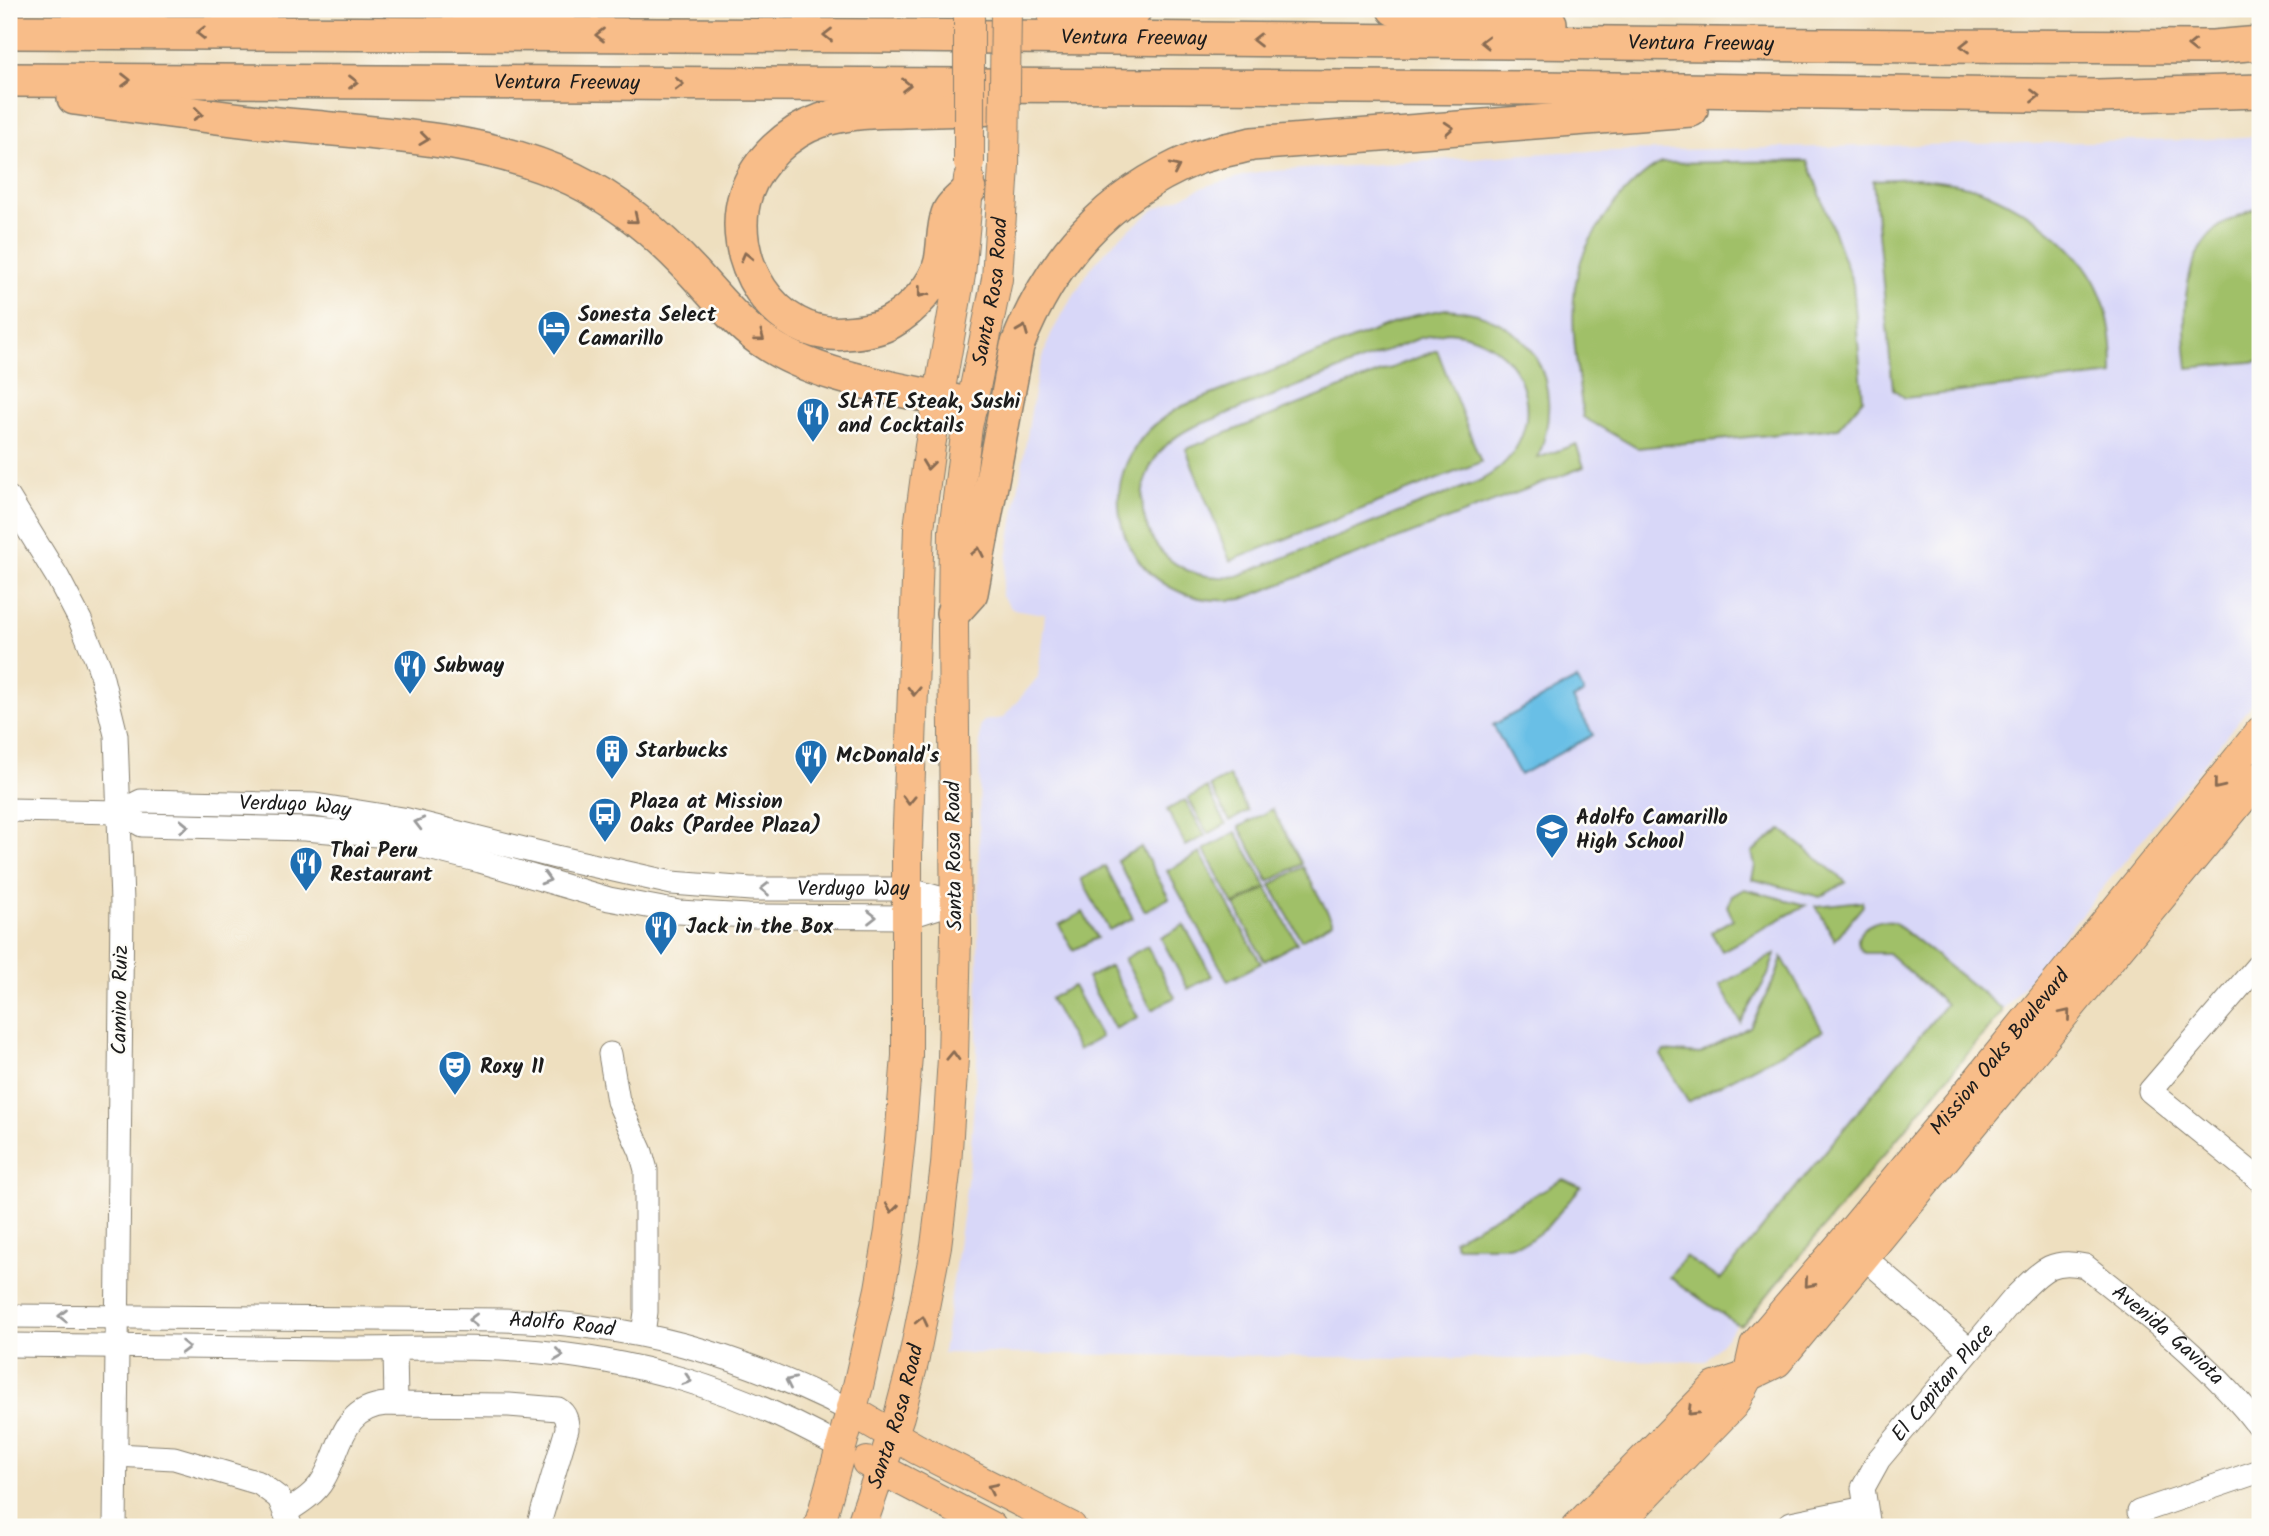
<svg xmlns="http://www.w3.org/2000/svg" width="2269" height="1536" font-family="Kalam,sans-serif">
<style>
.built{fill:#d8d7f8}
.green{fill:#a0c068;stroke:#5e6e42;stroke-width:2;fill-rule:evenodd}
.water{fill:#69bfe6;stroke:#426e81;stroke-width:2}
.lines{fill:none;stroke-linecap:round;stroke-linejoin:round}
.minor-casing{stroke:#857e6e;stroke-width:25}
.major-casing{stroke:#857e6e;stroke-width:32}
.highway-casing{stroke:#857e6e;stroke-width:36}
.minor{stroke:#fff;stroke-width:23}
.major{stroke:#f8bd89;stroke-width:30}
.highway{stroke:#f8bd89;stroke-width:33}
.major-bridge-casing{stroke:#857e6e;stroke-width:32;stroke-linecap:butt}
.major-bridge{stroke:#f8bd89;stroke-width:30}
.oneway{stroke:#8a6c52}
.oneway2{stroke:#999}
.labels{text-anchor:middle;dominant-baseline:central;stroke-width:5;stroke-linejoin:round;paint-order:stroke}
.street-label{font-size:21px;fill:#1c1c1c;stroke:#fdfcf7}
.poi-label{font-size:21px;font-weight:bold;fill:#1c1c1c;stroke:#fdfcf7;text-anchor:start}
</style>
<rect width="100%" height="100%" fill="#fdfcf7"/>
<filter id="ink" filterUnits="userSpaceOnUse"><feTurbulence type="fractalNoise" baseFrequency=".0143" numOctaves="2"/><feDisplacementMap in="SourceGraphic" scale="14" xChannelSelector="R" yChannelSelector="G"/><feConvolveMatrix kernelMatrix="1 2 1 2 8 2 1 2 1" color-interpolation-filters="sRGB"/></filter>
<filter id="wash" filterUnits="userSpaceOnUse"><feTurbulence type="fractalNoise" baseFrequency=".00686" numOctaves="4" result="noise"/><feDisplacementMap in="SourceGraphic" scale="28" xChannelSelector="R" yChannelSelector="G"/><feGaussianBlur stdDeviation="1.57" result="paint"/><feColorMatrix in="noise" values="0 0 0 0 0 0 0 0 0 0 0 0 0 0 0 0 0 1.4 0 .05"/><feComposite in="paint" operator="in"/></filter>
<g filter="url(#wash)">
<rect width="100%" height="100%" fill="#eedfbf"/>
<path class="built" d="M2260,136V694L2016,995L1745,1321L1738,1323L1706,1361L943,1353L970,1160L977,1059L980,725L984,721L1003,718L1038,677L1045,614L1012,609L1001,595L1037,375L1051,334L1067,306L1090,269L1116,240L1155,209L1206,186L1258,172L1562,152L2190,140Z"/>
<g class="green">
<path d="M1808,161L1853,284L1863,399L1838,428L1637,448L1583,417C1578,368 1565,309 1581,261C1587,242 1599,226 1610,210C1624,192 1641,174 1661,163Z"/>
<path d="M1918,178C1934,181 1951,182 1967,186C1990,191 2015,206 2035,219C2095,262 2114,302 2113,375L1905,398L1893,389L1873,180Z"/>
<path d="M2260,207V361L2188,368C2183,325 2179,261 2216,229C2229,219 2245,213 2260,207Z"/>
<path d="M1446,309C1531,314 1568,381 1538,458L1576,444L1584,467L1242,599C1117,615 1070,463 1183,406L1412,316ZM1447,332C1535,338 1557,444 1477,482L1237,576C1141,590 1105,471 1191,428L1420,338Z"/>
<path d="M1437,350L1481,462L1230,561L1186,449Z"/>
<path d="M1229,776L1248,811L1230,821L1210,786Z"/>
<path d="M1207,788L1226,824L1208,834L1188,798Z"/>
<path d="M1185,800L1205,836L1186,846L1167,810Z"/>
<path d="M1272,809L1302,864L1269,882L1239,827Z"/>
<path d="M1781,830H1782L1846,882L1820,897L1752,879L1755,866L1752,852Z"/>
<path d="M1236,832L1267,887L1234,905L1204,850Z"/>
<path d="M1141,847L1169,898L1145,911L1117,860Z"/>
<path d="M1200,853L1261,963L1228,981L1167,871Z"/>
<path d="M1105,866L1133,918L1109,930L1081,879Z"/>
<path d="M1303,867L1333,922L1301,940L1271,885Z"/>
<path d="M1267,888L1297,943L1264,961L1235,906Z"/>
<path d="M1744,889L1806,905L1722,951L1711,932L1733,919L1727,906L1732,896Z"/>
<path d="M1862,901L1863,906L1835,940L1816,906Z"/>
<path d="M1083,912L1097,938L1073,950L1059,925Z"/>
<path d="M1880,921L1894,922L2002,1009V1012L1746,1321L1740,1325L1735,1323L1669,1277L1685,1256L1720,1280L1946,1004L1888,953H1864C1850,938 1863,925 1880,921Z"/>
<path d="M1184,925L1212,976L1188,989L1161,938Z"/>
<path d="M1147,946L1175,997L1152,1010L1124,959Z"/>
<path d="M1775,954L1768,975L1741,1023L1720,985Z"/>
<path d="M1782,957L1823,1031L1688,1102L1661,1055L1664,1051L1700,1054L1750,1027L1776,976Z"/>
<path d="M1110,966L1138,1017L1115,1029L1087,978Z"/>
<path d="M1073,986L1101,1037L1078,1050L1050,999Z"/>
<path d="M1563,1179L1581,1187L1546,1228L1527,1242L1508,1246H1456L1453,1240Z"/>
</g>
<path class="water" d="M1577,679L1584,693L1573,699L1593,735L1520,775L1493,725Z"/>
</g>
<g filter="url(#ink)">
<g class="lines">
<defs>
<g id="minor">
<path d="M9,498L58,578L80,620L99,666L116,735L122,902L115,1527"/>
<path id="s1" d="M9,810L119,812L141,801L315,805L403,819L556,857L672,883L751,889H907L954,902"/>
<path d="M119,812L142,825L304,829L377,835L480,861L609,899L679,912L748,916L907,917L954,902"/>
<path d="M2260,963L2150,1091L2260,1180"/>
<path d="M610,1054L618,1101L641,1152L646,1170V1312L643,1334"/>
<path d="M1864,1257L1970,1350"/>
<path id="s2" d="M9,1316L503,1320C636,1324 734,1352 852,1411"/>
<path d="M9,1345C118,1346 227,1347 336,1349C396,1349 456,1346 516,1350C636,1358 737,1389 842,1448"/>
<path d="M395,1349L396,1404"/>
<path d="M116,1455L174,1458L259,1483L279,1498L291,1527"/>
<path d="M286,1512C300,1503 315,1494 323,1480C342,1449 340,1408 386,1404L509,1405L558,1409C566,1414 567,1421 567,1429L538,1527"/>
<path d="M2139,1512L2260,1471"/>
<path d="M1787,1527L1791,1523L1865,1508"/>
<path id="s3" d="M1869,1527L1863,1488L1879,1459L2015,1297C2039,1274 2049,1257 2085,1266C2147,1316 2212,1364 2260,1428"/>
</g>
<g id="major">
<path d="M852,1411L917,1449L1071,1527"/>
<path d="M867,1462L991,1527"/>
<path d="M819,1527L858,1386L880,1289L890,1231L900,1140L907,1056V852L919,528L930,446L960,275L969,178"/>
<path id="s4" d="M861,1527L899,1416L913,1363L936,1246L946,1165L953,1058L956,935L953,627L954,531L967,427L997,279L1004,165"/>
<path d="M1577,1527L1715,1387L1748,1376L1777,1362L2260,777"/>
<path id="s5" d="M1615,1527L1733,1405L1748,1376L1755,1345L1844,1241L1977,1081L2260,732"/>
</g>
<g id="highway">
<path d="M1394,9L1550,23"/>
<path d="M469,13L561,9"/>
<path d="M1055,22L1135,9"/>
<path id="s6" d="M9,32L896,36L1926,46L2213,47L2260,43"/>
<path id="s7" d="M9,80L1544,88L2098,96L2260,91"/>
<path d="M74,98C142,107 210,117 278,124C377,134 482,136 573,179C618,201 660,236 694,273C715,296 735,321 761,340C818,380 904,389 971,405"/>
<path d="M969,190C963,197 951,205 948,214C943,228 944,246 941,261C936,285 912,310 891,322C877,330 861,332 845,333C773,340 725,257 746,193C758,160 788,132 820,121C847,111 877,112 905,111C936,110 968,109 1000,108"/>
<path d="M953,613L971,593L1017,346C1051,259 1106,196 1194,159C1212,152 1233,149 1252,144L1691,110"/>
</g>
</defs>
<use href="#minor" class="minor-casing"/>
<use href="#major" class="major-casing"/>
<use href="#highway" class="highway-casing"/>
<use href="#minor" class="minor"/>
<use href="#major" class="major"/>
<use href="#highway" class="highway"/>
<defs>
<g id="major-bridge">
<path d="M969,9V163"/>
<path d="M1004,165L1006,9"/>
</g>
</defs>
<use href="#major-bridge" class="major-bridge-casing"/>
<use href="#major-bridge" class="major-bridge"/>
</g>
<defs><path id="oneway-chevron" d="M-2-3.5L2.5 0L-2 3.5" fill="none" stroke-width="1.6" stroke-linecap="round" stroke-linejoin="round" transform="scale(1.75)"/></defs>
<g class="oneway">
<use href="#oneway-chevron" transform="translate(201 33) rotate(-180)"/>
<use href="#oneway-chevron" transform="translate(600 35) rotate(-180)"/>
<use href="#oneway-chevron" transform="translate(828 35) rotate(-180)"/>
<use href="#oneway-chevron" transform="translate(1257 40) rotate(-180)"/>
<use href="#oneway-chevron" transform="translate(1485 42) rotate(-179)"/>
<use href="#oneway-chevron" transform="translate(1965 46) rotate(180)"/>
<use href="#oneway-chevron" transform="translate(2192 46) rotate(-180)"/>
<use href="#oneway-chevron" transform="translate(126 80)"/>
<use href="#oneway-chevron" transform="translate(353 82)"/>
<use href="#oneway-chevron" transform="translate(679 84)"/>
<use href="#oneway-chevron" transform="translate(906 85)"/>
<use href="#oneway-chevron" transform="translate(2035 96)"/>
<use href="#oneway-chevron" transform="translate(198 114) rotate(7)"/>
<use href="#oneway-chevron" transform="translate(1449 128) rotate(-4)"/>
<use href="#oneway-chevron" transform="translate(424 139) rotate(7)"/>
<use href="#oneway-chevron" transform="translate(1175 168) rotate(-25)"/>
<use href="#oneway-chevron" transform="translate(634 219) rotate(39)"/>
<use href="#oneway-chevron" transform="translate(746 257) rotate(-104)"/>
<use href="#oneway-chevron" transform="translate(922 293) rotate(128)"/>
<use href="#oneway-chevron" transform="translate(1023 330) rotate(-68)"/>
<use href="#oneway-chevron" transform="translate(760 337) rotate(37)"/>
<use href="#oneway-chevron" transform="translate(928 465) rotate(97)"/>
<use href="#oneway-chevron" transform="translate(978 552) rotate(-79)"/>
<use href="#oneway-chevron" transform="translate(914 691) rotate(92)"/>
<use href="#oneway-chevron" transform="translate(2218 785) rotate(129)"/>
<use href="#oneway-chevron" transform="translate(909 800) rotate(92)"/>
<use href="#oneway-chevron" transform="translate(2066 1014) rotate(-50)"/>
<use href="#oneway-chevron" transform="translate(953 1056) rotate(-88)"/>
<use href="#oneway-chevron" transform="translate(892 1208) rotate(97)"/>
<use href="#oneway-chevron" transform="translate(1809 1283) rotate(131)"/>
<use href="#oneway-chevron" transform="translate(922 1321) rotate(-77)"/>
<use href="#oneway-chevron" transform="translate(1692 1411) rotate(135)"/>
<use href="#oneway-chevron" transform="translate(992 1488) rotate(-154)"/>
</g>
<g class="oneway2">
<use href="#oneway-chevron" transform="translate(419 823) rotate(-166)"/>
<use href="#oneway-chevron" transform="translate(184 826) rotate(1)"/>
<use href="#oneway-chevron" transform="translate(546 879) rotate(16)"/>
<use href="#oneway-chevron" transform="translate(765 889) rotate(-180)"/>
<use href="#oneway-chevron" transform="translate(872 917)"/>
<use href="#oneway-chevron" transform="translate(63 1316) rotate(-180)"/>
<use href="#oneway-chevron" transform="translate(473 1320) rotate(-179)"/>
<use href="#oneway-chevron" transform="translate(185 1347) rotate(1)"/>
<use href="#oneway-chevron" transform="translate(559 1355) rotate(8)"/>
<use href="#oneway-chevron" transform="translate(687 1380) rotate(18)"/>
<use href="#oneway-chevron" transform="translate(790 1382) rotate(-155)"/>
</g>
</g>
<defs>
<symbol id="hotel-pin" viewBox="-11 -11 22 30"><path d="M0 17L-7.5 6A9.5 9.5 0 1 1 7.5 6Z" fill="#1f6fb2" stroke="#fdfcf7"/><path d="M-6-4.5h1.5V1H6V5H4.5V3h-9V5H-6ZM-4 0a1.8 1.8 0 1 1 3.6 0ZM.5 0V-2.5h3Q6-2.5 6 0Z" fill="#fff"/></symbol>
<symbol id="restaurant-pin" viewBox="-11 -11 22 30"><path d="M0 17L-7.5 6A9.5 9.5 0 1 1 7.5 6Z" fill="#1f6fb2" stroke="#fdfcf7"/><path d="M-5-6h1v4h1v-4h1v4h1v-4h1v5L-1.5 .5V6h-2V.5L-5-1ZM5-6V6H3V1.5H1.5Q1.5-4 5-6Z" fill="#fff"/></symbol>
<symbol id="building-pin" viewBox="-11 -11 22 30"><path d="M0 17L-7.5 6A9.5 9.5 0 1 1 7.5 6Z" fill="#1f6fb2" stroke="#fdfcf7"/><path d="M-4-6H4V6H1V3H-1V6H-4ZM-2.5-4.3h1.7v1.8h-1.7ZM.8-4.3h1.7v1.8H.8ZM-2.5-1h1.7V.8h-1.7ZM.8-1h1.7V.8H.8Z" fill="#fff"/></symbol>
<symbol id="bus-pin" viewBox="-11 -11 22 30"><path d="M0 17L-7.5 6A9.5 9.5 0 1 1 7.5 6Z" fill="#1f6fb2" stroke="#fdfcf7"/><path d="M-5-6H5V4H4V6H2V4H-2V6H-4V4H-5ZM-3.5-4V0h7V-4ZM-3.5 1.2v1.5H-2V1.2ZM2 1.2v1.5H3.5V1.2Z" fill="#fff"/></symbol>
<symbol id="school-pin" viewBox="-11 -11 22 30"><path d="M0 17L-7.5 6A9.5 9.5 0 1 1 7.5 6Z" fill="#1f6fb2" stroke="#fdfcf7"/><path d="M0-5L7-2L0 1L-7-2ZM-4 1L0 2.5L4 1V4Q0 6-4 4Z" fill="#fff"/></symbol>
<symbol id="theatre-pin" viewBox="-11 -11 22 30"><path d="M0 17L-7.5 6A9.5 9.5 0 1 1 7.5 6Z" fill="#1f6fb2" stroke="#fdfcf7"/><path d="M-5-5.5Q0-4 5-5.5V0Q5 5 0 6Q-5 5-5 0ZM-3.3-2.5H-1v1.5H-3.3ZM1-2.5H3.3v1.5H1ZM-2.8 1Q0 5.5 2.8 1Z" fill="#fff"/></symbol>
</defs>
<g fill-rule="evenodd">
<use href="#hotel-pin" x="535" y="308" width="38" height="52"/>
<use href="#restaurant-pin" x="794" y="395" width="38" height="52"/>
<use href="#restaurant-pin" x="391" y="647" width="38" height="52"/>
<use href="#building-pin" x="593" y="732" width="38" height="52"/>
<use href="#restaurant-pin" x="792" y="737" width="38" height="52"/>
<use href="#bus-pin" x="586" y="795" width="38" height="52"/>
<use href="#school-pin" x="1533" y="811" width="38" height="52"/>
<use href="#restaurant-pin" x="287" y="844" width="38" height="52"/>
<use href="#restaurant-pin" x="642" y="908" width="38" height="52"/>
<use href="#theatre-pin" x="436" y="1048" width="38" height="52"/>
</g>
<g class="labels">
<g class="street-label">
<text stroke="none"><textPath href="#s6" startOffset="1125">Ventura Freeway</textPath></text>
<text stroke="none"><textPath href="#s6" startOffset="1692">Ventura Freeway</textPath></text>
<text stroke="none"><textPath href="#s7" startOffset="558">Ventura Freeway</textPath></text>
<text stroke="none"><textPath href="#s4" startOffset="1250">Santa Rosa Road</textPath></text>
<text stroke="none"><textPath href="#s1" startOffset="289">Verdugo Way</textPath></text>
<text transform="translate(955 856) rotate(-91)">Santa Rosa Road</text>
<text stroke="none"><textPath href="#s1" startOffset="856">Verdugo Way</textPath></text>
<text transform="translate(121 1000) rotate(-89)">Camino Ruiz</text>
<text stroke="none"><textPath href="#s5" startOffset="616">Mission Oaks Boulevard</textPath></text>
<text stroke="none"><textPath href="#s2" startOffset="553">Adolfo Road</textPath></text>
<text stroke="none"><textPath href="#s3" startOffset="474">Avenida Gaviota</textPath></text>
<text stroke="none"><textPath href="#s3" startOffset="172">El Capitan Place</textPath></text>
<text stroke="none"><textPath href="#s4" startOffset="116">Santa Rosa Road</textPath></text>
</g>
<g class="poi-label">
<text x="578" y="315">Sonesta Select<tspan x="578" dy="24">Camarillo</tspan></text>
<text x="838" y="402">SLATE Steak, Sushi<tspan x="838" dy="24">and Cocktails</tspan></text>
<text x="434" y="666">Subway</text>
<text x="636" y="751">Starbucks</text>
<text x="836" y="756">McDonald's</text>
<text x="630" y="802">Plaza at Mission<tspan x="630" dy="24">Oaks (Pardee Plaza)</tspan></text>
<text x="1576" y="818">Adolfo Camarillo<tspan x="1576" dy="24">High School</tspan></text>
<text x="330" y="851">Thai Peru<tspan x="330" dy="24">Restaurant</tspan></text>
<text x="686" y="927">Jack in the Box</text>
<text x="480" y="1067">Roxy 11</text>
</g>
</g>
<rect width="2269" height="1536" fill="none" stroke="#fdfcf7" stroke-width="35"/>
</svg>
